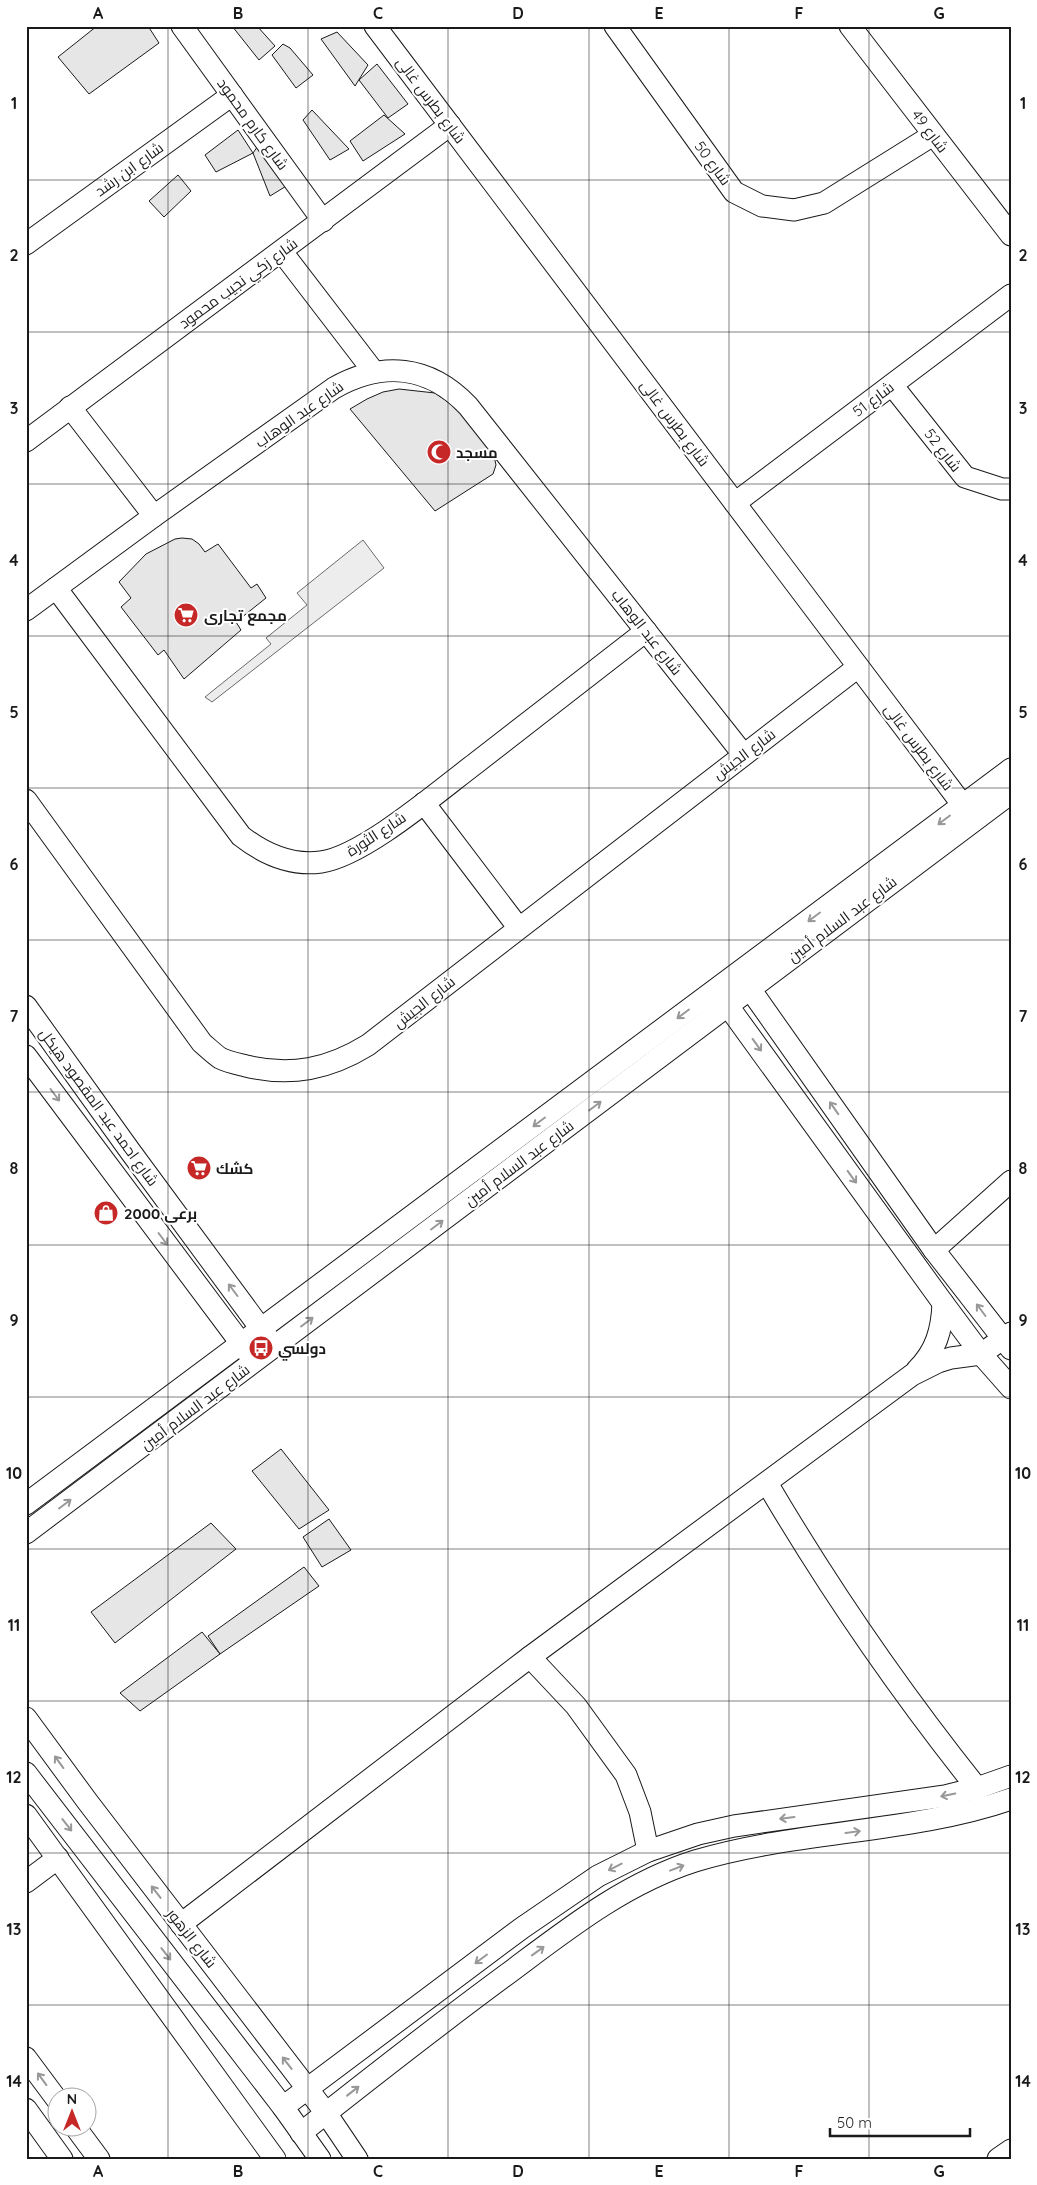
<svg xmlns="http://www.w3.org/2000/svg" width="1037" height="2185" font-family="Quicksand,Cairo,sans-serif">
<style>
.built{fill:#ededed;stroke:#6a6a6a}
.building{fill:#e6e6e6;stroke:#1a1a1a}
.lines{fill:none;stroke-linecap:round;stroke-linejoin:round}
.minor-casing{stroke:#1a1a1a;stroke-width:23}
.minor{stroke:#fff;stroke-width:21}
.oneway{stroke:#989898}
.grid{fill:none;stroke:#1a1a1a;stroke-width:1;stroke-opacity:0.55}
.labels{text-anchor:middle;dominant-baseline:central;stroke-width:4;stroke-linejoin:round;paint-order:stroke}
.street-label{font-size:15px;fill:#1a1a1a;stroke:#fff}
.poi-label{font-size:15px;font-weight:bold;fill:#1a1a1a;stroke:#fff;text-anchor:start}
.neatline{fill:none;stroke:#1a1a1a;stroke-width:2}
.grid-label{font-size:16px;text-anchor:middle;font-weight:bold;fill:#1a1a1a}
</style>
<rect width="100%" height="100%" fill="#fff"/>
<path class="built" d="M363,540L384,568L212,702L205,697L271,644L266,638L307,605L297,593Z"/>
<g class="building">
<path d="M97,26H148L159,43L89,94L58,57Z"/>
<path d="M232,26H257L275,46L259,60Z"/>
<path d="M337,32L368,65L355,86L321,39Z"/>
<path d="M283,44L290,48L313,75L296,88L272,55Z"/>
<path d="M377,64L408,104L388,118L359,80Z"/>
<path d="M312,110L349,149L330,160L303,120Z"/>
<path d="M384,115L405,134L363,161L350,141Z"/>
<path d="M238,130L253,153L216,172L205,155Z"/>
<path d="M260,143L288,185L270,196L253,153Z"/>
<path d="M178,175L191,191L164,217L149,201Z"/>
<path d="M399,389L435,393L461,411L494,456L496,465L493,474L435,511L350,409L367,399L383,392Z"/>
<path d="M182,538L192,539L199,544L205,552L218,544L251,588L257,584L266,598L236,622L241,630L184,679L164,650L158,655L121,607L131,598L119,582L146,554L175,539Z"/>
<path d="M281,1449L329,1510L299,1529L252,1471Z"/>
<path d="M329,1519L351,1550L322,1567L303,1537Z"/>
<path d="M211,1523L236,1549L115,1643L91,1612Z"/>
<path d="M304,1567L319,1586L220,1654L208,1636Z"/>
<path d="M202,1632L220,1654L140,1711L120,1693Z"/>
</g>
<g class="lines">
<defs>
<g id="minor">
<path d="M182,26L323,221"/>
<path d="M375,26L971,816"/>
<path d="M615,26L734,192L762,206L794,210L824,203L933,135"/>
<path d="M850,26L1011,235"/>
<path d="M26,244L232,95"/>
<path d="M282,252L374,372"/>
<path d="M892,385L965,477L1002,489H1011"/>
<path d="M70,407L154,516"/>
<path d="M26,441L450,125"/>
<path d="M735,503L1011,295"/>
<path d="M56,588L241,836C264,854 291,866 321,862C364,856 440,790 476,763C533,719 589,675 646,631"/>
<path d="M26,610L154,516L334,388C382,361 429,365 468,406L743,754"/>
<path d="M26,800L202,1043C208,1048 214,1054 220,1058C228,1062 238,1064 246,1066C291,1077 329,1069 368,1045L858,667"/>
<path d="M424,803L518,927"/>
<path d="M750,989L934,1250L1011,1349"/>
<path d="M26,1006L130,1151L270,1341"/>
<path d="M728,1006L943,1303L981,1354L1011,1388"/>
<path d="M26,1056L249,1354"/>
<path d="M934,1250L1011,1181"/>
<path d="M917,1370C936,1351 942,1330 943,1303"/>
<path d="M767,1483C831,1592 898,1689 977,1788"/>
<path d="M26,1504L1011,769"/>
<path d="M26,1533L1011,793"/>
<path d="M530,1657L576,1706L626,1775L640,1812L648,1851"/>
<path d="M26,1718L87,1801L326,2113L357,2159"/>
<path d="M26,1773L283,2107L320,2159"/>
<path d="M26,1815L275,2159"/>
<path d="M26,1882L58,1858"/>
<path d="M181,1924L530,1657L912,1375L938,1362L951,1358L981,1354L1011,1333"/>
<path d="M26,2058L58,2101"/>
<path d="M283,2107L522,1928L598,1876L648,1851L698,1834L734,1826L945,1796L977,1788L1011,1776"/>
<path d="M26,2109L62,2159"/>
<path d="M76,2128L99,2159"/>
<path d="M301,2133C369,2079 437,2026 506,1975C565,1931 623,1884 695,1861C798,1830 909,1834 1011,1799"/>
<path d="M998,2159L1011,2150"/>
</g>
</defs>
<use href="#minor" class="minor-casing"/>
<use href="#minor" class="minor"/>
</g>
<defs><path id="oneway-shaft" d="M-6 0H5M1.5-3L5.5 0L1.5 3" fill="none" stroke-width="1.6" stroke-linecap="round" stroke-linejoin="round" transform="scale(1.25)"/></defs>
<g class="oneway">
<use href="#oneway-shaft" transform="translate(944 820) rotate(143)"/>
<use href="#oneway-shaft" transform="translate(814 917) rotate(143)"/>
<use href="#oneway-shaft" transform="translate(683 1014) rotate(143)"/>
<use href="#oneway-shaft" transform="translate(757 1045) rotate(54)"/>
<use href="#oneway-shaft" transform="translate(55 1095) rotate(53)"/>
<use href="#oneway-shaft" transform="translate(595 1106) rotate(-37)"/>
<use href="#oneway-shaft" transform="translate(834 1108) rotate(-125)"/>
<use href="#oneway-shaft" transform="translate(539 1122) rotate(143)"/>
<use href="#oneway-shaft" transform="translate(852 1177) rotate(54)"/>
<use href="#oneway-shaft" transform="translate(437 1225) rotate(-37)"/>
<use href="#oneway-shaft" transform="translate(163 1239) rotate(53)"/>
<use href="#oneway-shaft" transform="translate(233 1290) rotate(-127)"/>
<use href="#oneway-shaft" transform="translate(981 1310) rotate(-127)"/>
<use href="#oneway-shaft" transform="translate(307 1322) rotate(-37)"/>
<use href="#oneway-shaft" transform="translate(65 1504) rotate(-37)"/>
<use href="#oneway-shaft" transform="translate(59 1762) rotate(-126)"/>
<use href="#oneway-shaft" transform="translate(948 1795) rotate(168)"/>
<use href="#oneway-shaft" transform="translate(787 1818) rotate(173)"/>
<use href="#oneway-shaft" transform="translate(67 1825) rotate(52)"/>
<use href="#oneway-shaft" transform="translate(853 1832) rotate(-8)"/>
<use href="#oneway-shaft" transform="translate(615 1867) rotate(153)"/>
<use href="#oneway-shaft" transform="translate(677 1868) rotate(-21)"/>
<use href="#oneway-shaft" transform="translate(156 1892) rotate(-128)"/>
<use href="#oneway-shaft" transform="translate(538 1951) rotate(-36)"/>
<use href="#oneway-shaft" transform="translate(166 1954) rotate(52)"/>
<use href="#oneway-shaft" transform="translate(481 1959) rotate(143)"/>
<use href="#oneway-shaft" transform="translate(287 2063) rotate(-128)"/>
<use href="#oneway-shaft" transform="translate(42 2079) rotate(-126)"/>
<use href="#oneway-shaft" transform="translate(353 2091) rotate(-38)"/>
</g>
<path class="grid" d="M168,26V2159M308,26V2159M448,26V2159M589,26V2159M729,26V2159M869,26V2159M26,180H1011M26,332H1011M26,484H1011M26,636H1011M26,788H1011M26,940H1011M26,1092H1011M26,1245H1011M26,1397H1011M26,1549H1011M26,1701H1011M26,1853H1011M26,2005H1011"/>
<defs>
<symbol id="mosque-disc" viewBox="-11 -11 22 22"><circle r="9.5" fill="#c62828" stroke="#fff"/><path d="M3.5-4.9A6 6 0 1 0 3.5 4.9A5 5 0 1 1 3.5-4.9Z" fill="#fff"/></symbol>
<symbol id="supermarket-disc" viewBox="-11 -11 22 22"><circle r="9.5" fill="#c62828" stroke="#fff"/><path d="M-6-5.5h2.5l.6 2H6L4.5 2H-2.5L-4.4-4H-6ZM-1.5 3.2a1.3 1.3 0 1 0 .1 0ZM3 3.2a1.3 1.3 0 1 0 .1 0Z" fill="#fff"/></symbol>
<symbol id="shop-disc" viewBox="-11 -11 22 22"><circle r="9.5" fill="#c62828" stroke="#fff"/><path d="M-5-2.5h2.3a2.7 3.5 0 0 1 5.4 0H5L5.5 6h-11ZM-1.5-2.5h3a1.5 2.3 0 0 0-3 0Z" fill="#fff"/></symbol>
<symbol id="bus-disc" viewBox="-11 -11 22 22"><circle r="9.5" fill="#c62828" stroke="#fff"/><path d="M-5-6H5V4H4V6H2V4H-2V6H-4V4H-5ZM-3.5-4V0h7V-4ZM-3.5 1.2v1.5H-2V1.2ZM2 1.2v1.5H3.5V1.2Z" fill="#fff"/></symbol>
</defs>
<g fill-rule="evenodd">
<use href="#mosque-disc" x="425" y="438" width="28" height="28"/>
<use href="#supermarket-disc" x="172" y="601" width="28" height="28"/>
<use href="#supermarket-disc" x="185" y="1154" width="28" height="28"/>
<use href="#shop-disc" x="92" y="1199" width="28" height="28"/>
<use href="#bus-disc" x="247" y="1334" width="28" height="28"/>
</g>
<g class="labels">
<g class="street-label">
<text transform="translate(431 100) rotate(53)">شارع بطرس غالى</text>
<text transform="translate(253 124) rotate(54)">شارع كارم محمود</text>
<text transform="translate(930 131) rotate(53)">شارع 49</text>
<text transform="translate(713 163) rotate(54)">شارع 50</text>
<text transform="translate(129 169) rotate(-36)">شارع ابن رشد</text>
<text transform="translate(238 283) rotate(-36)">شارع زكي نجيب محمود</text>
<text transform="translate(873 399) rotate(-37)">شارع 51</text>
<text transform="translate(299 414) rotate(-35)">شارع عبد الوهاب</text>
<text transform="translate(675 423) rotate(53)">شارع بطرس غالى</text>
<text transform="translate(943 450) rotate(52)">شارع 52</text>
<text transform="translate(647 632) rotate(52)">شارع عبد الوهاب</text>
<text transform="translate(919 747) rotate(53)">شارع بطرس غالى</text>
<text transform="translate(744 754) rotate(-37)">شارع الجيش</text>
<text transform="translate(376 834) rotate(-33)">شارع الثورة</text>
<text transform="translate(842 919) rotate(-37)">شارع عبد السلام أمين</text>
<text transform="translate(424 1002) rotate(-38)">شارع الجيش</text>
<text transform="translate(99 1107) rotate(54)">شارع احمد عبد المقصود هيكل</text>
<text transform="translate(519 1163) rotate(-37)">شارع عبد السلام أمين</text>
<text transform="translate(195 1407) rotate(-37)">شارع عبد السلام أمين</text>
<text transform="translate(192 1938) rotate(52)">شارع الزهور</text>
</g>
<g class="poi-label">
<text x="456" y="452">مسجد</text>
<text x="204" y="615">مجمع تجارى</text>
<text x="216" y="1168">كشك</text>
<text x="124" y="1213">برعى 2000</text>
<text x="278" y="1348">دولسي</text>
</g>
</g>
<rect width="1037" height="2185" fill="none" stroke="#ffffff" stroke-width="55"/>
<g transform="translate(72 2112)"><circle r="24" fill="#ffffff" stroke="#a3a3a3"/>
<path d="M0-4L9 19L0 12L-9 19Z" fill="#c62828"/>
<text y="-8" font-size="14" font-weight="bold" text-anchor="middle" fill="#1a1a1a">N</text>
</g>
<path d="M830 2128v8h140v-8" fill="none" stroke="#1a1a1a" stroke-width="2.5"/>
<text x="837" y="2128" font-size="15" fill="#1a1a1a" stroke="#ffffff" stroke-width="4" paint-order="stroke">50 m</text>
<rect x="28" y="28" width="982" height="2130" class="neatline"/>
<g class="grid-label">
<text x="98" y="19">A</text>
<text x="238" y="19">B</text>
<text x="378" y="19">C</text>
<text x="518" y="19">D</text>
<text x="659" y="19">E</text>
<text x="799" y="19">F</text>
<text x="939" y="19">G</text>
<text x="14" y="109">1</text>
<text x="1023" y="109">1</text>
<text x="14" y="261">2</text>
<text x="1023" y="261">2</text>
<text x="14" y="414">3</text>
<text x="1023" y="414">3</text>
<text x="14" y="566">4</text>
<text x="1023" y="566">4</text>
<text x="14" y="718">5</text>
<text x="1023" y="718">5</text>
<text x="14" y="870">6</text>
<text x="1023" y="870">6</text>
<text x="14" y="1022">7</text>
<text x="1023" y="1022">7</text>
<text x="14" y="1174">8</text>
<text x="1023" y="1174">8</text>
<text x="14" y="1326">9</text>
<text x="1023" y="1326">9</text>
<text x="14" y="1479">10</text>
<text x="1023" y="1479">10</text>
<text x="14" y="1631">11</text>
<text x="1023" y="1631">11</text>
<text x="14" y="1783">12</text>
<text x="1023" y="1783">12</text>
<text x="14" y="1935">13</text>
<text x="1023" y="1935">13</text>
<text x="14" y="2087">14</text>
<text x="1023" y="2087">14</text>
<text x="98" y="2177">A</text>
<text x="238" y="2177">B</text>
<text x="378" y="2177">C</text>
<text x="518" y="2177">D</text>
<text x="659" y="2177">E</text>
<text x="799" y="2177">F</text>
<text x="939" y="2177">G</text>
</g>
</svg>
